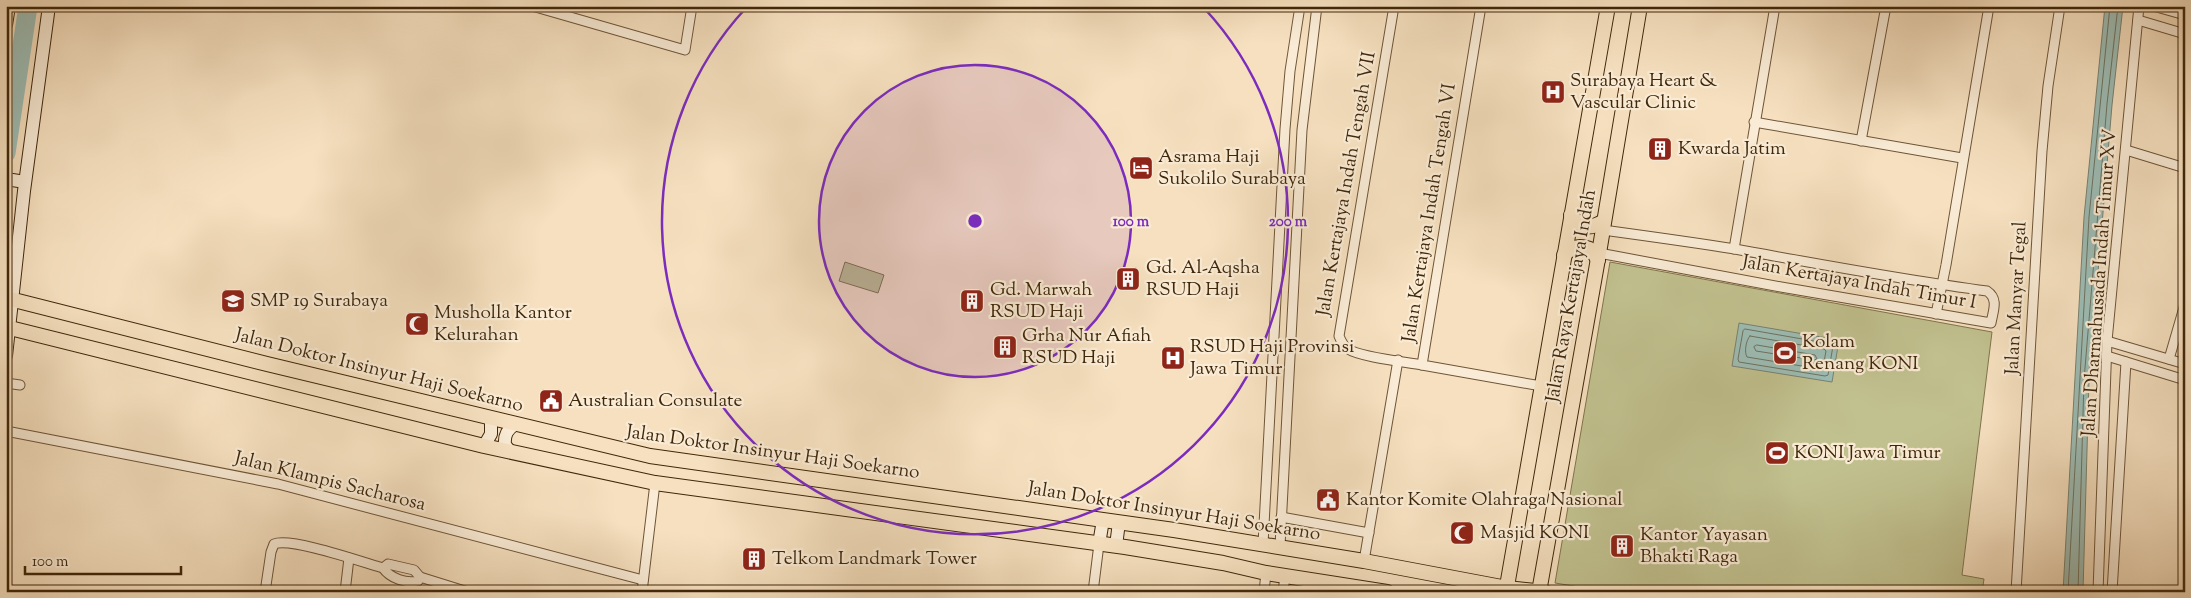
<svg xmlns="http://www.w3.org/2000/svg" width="2191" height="598" font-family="'Sorts Mill Goudy',serif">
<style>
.green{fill:#c1c18f;stroke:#80744c}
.water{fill:#9dbdb5;stroke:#788171}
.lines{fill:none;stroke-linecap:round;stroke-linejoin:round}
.shore{stroke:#6e7260;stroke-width:1}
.river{stroke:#9dbdb5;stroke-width:19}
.street-casing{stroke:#6e5537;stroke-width:11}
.secondary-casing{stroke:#40270a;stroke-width:14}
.primary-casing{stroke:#40270a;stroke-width:16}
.street{stroke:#f9ebd5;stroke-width:9}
.secondary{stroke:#f9ebd5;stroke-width:12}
.primary{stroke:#f6e0bf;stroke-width:14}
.ring{fill:none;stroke:#7b2cbf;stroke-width:2.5}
.labels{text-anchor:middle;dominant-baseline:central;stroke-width:4.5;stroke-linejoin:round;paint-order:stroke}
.poi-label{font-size:19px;fill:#40270a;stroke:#f9ebd5;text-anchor:start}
.street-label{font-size:19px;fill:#40270a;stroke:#f9ebd5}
.centre{fill:#7b2cbf;stroke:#f9ebd5;stroke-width:2.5}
.ring-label{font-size:15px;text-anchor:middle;font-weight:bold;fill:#7b2cbf;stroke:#f9ebd5;stroke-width:4.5;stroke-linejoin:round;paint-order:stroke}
</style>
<rect width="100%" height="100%" fill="#f6e0bf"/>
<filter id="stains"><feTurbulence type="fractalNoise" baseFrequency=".004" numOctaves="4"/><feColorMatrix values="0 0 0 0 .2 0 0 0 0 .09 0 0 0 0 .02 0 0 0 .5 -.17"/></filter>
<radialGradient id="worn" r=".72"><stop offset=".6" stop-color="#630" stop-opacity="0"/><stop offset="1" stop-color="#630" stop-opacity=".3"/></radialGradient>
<g class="green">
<path d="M845,262L884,275L878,293L839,281Z"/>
<path d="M1610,262L1992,332L1962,575L1984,579L1982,592H1610L1555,583Z"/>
</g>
<g class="water">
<path d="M2105,6H2123L2112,105L2089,380L2083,592H2063L2084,217Z"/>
<path d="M1739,323L1839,340L1832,382L1732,366Z"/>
</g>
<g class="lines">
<g class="shore">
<path d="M1745,329L1831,344L1833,346L1828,375L1825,376L1739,362L1738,359L1743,331Z"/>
<path d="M1750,336L1824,349L1826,351L1823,367L1820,369L1747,357C1744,352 1746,340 1750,336Z"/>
<path d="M1757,345L1815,355L1817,359L1814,360L1756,351L1754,347Z"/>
<path d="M2068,592L2089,217L2110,6"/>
<path d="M2078,592L2084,380L2107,104L2118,6"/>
</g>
<path class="river" d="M6,153L28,6"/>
<defs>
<g id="street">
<path d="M532,6L685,50L692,6"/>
<path d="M1394,6L1339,336C1341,341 1343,346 1348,349C1360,357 1405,362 1422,365"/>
<path d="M1481,6L1422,365L1541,386"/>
<path d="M2153,6L2185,15"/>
<path d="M2138,20L2185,34"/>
<path d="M1754,122L1962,158"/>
<path d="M1861,141L1886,6"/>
<path d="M2126,150L2185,168"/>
<path d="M1734,249L1775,6"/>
<path d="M1599,253L1781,287L1991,323C1993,311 1999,299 1987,291C1903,280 1819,264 1735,249C1691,242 1647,236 1603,230"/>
<path d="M1936,314L1946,265L1989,6"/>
<path d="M2107,341L2185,364"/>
<path d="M2107,356L2185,380"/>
<path d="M2169,359L2185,304"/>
<path d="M6,383L20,385"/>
<path d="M6,431L278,484L643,580"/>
<path d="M1281,517L1369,533"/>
<path d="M1263,544L1285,129L1290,71L1300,6"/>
<path d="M1280,546L1302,130L1317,6"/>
<path d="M1364,561L1398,360"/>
<path d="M383,568L388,564L414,570L420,577L468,592"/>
<path d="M265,592L271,552L274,544C291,537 362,562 383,568C390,578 406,584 418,581L420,577"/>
<path d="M345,592L349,558"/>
<path d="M642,592L655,483"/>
<path d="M1093,592L1099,544"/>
<path d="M1264,592L1266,573"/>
<path d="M1283,592L1285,576"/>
<path d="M2016,592L2042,151L2048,86L2060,6"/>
<path d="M2098,592L2107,341L2139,6"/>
<path d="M2112,592L2126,362"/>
</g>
<g id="secondary">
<path d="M6,25L9,6"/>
<path d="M6,179L25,182"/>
<path d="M6,356L24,191L49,6"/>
<path d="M484,446L491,434V419"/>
<path d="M510,451L505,445C504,435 507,429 516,424"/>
<path d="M1099,544L1103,520"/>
<path d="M1116,546L1119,522"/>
</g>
<g id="primary">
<path d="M1571,215C1581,228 1590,230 1604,221"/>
<path d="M1564,255C1572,246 1581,245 1592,250L1598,260"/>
<path d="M6,298L267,364L650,456L1174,530L1364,561L1507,588L1545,592"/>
<path d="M6,327L484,446L655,483L1125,547L1223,563L1266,573L1387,592"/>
<path d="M1506,592L1608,6"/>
<path d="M1539,592L1599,253L1640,6"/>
</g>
</defs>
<use href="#street" class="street-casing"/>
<use href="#secondary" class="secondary-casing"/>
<use href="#primary" class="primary-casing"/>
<use href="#street" class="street"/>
<use href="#secondary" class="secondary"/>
<use href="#primary" class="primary"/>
</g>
<circle cx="975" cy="221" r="156" fill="#7b2cbf" fill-opacity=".12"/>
<g class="ring">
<circle cx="975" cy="221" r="156"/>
<path d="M1204 8A313 313 0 1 1 746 8"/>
</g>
<defs>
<symbol id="hospital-square" viewBox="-11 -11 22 22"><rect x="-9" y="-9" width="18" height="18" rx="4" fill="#8f2418" stroke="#f9ebd5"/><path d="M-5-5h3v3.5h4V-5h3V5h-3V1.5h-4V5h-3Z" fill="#fff"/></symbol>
<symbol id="building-square" viewBox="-11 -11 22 22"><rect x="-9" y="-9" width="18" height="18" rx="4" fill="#8f2418" stroke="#f9ebd5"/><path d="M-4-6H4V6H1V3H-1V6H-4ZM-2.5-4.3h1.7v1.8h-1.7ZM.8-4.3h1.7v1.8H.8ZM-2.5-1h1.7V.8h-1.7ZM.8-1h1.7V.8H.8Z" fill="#fff"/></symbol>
<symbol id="hotel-square" viewBox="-11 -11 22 22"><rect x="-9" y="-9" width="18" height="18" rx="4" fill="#8f2418" stroke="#f9ebd5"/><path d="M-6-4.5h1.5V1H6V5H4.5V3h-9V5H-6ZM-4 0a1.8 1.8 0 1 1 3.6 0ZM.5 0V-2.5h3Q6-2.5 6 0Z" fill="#fff"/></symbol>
<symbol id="school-square" viewBox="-11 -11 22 22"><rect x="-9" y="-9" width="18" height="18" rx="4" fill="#8f2418" stroke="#f9ebd5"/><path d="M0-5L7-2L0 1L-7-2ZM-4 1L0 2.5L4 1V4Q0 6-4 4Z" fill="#fff"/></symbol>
<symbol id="mosque-square" viewBox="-11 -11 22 22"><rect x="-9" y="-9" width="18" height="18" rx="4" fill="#8f2418" stroke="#f9ebd5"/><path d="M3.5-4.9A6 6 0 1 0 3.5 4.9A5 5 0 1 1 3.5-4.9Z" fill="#fff"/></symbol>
<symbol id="stadium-square" viewBox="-11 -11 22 22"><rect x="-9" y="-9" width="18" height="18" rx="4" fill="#8f2418" stroke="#f9ebd5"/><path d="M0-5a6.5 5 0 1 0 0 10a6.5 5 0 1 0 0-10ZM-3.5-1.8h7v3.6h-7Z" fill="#fff"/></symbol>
<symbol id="civic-square" viewBox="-11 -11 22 22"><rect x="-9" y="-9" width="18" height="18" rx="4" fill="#8f2418" stroke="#f9ebd5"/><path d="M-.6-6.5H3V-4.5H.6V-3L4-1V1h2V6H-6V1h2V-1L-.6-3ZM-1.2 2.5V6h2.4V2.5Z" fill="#fff"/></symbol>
</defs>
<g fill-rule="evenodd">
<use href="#hospital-square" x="1539" y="78" width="28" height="28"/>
<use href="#building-square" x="1646" y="135" width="28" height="28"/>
<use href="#hotel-square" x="1127" y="154" width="28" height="28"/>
<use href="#building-square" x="1114" y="265" width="28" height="28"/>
<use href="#school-square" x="219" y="287" width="28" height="28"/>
<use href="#building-square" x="958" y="287" width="28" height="28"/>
<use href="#mosque-square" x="403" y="310" width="28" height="28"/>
<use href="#building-square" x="991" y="333" width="28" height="28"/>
<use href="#stadium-square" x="1771" y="339" width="28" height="28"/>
<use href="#hospital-square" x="1159" y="344" width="28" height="28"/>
<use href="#civic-square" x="537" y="387" width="28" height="28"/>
<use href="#stadium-square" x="1763" y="439" width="28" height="28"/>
<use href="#civic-square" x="1314" y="486" width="28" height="28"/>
<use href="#mosque-square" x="1448" y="519" width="28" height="28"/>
<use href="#building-square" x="1608" y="532" width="28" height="28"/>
<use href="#building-square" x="740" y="545" width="28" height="28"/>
</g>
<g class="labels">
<g class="poi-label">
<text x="1570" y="81">Surabaya Heart &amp;<tspan x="1570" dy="22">Vascular Clinic</tspan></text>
<text x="1678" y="149">Kwarda Jatim</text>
<text x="1158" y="157">Asrama Haji<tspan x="1158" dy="22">Sukolilo Surabaya</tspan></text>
<text x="1146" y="268">Gd. Al-Aqsha<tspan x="1146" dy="22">RSUD Haji</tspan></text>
<text x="990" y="290">Gd. Marwah<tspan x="990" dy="22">RSUD Haji</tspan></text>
<text x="250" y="301">SMP 19 Surabaya</text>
<text x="434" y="313">Musholla Kantor<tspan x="434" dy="22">Kelurahan</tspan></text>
<text x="1022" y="336">Grha Nur Afiah<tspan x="1022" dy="22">RSUD Haji</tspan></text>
<text x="1802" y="342">Kolam<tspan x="1802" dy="22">Renang KONI</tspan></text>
<text x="1190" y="347">RSUD Haji Provinsi<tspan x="1190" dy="22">Jawa Timur</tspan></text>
<text x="568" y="401">Australian Consulate</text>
<text x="1794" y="453">KONI Jawa Timur</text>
<text x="1346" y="500">Kantor Komite Olahraga Nasional</text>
<text x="1480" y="533">Masjid KONI</text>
<text x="1640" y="535">Kantor Yayasan<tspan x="1640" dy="22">Bhakti Raga</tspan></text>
<text x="772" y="559">Telkom Landmark Tower</text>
</g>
<g class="street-label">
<text transform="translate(1347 184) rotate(-80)">Jalan Kertajaya Indah Tengah VII</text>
<text transform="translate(1430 213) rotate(-81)">Jalan Kertajaya Indah Tengah VI</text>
<text transform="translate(1859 283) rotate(10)">Jalan Kertajaya Indah Timur I</text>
<text transform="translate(2100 283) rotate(-86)">Jalan Dharmahusada Indah Timur XV</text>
<text transform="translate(1572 296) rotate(-80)">Jalan Raya Kertajaya Indah</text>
<text transform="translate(2017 298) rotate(-87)">Jalan Manyar Tegal</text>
<text transform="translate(379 371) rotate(14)">Jalan Doktor Insinyur Haji Soekarno</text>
<text transform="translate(773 453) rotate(8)">Jalan Doktor Insinyur Haji Soekarno</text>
<text transform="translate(330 482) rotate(14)">Jalan Klampis Sacharosa</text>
<text transform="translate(1174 512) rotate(9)">Jalan Doktor Insinyur Haji Soekarno</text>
</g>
</g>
<circle cx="975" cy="221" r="8" class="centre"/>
<g class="ring-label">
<text x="1131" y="226">100 m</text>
<text x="1288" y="226">200 m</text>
</g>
<rect width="2191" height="598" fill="none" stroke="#f6e0bf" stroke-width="25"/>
<rect x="8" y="8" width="2176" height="583" fill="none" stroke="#40270a" stroke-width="2.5"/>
<rect x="12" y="12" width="2166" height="573" fill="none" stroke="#40270a"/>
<path d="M25 566v8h156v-8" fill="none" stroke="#40270a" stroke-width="2.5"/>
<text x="32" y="566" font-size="15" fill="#40270a" stroke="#f9ebd5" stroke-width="4" paint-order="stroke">100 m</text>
<rect width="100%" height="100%" filter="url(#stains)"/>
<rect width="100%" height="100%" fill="url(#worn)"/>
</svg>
